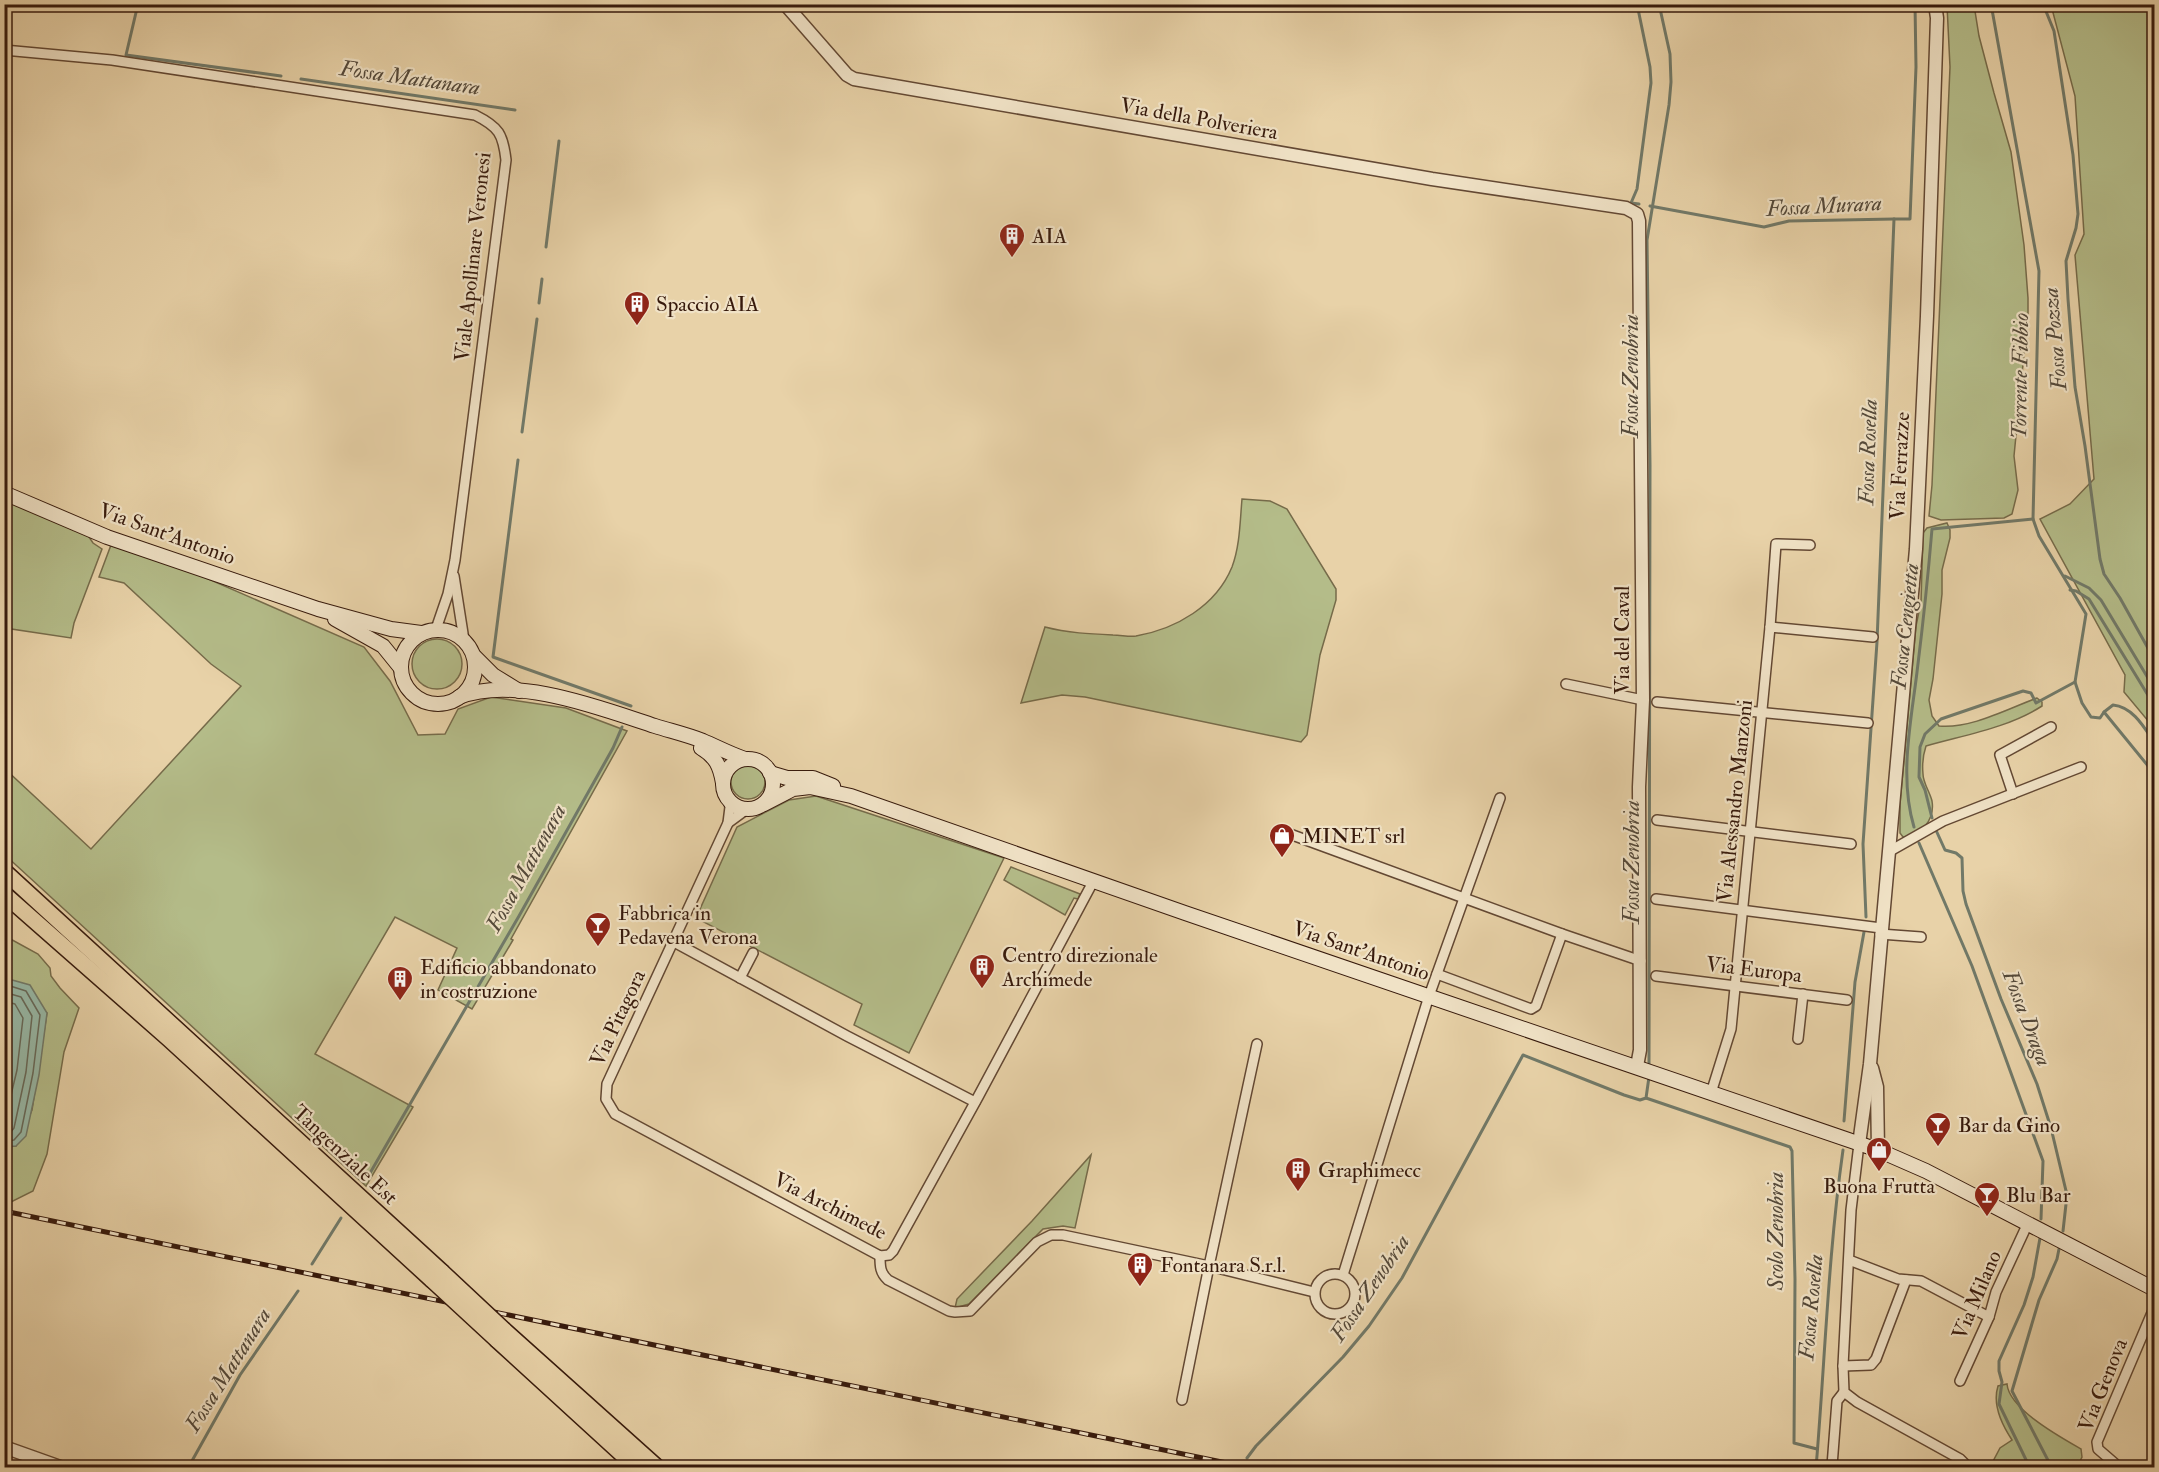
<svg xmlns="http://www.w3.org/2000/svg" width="2159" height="1472" font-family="'IM FELL Double Pica',serif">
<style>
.green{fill:#b4bc89;stroke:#766b4a;stroke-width:1.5}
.water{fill:#97b8a6;stroke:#717968;stroke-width:1.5}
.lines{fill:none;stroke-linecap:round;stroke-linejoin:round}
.shore{stroke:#676959;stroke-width:1.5}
.stream{stroke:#717968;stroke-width:3}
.minor-casing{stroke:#634833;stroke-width:12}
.tertiary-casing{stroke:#634833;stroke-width:15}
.secondary-casing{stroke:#371a0c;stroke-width:16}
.trunk-casing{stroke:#371a0c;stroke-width:18}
.minor{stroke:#f0e2c6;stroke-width:9}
.tertiary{stroke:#f0e2c6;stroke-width:12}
.secondary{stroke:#f0e2c6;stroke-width:14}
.trunk{stroke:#e8d2a8;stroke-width:15}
.rail-casing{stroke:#371a0c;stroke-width:5}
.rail{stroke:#f0e2c6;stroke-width:3;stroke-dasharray:9;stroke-linecap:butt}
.trunk-bridge-casing{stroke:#371a0c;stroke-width:18;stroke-linecap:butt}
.trunk-bridge{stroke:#e8d2a8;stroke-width:15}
.labels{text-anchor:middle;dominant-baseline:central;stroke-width:4.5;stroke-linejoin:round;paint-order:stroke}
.street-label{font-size:21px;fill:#371a0c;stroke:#f0e2c6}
.poi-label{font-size:21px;fill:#371a0c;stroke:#f0e2c6;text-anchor:start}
.water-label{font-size:22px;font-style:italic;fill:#54493a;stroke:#f0e2c6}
</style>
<rect width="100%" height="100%" fill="#e8d2a8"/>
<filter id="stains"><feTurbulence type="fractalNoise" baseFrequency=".00333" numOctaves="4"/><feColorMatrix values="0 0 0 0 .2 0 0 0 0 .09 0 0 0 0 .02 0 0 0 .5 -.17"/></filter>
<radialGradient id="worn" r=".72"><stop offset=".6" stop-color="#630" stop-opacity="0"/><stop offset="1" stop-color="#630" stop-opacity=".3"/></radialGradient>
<g class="green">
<path d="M1947,5H1974L1979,36L1994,93L2011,152L2024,245L2028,298V313L2014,456L2018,490L2012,514L2004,518L1941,520L1929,516L1932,485L1950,67Z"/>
<path d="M2051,5H2154V529L2152,542L2154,546V728L2124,692L2125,675L2040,519L2070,504L2094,479L2075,255L2084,234L2075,96Z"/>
<path d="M4,496L87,534L93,543L102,549L74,623L71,638L5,628Z"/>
<path d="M1242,499L1270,501L1287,509L1336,589V600L1320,655L1307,735L1301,742L1085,697L1062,695L1021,703L1045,627C1068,633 1090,634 1113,635C1121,635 1129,637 1136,636C1176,629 1216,606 1232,567C1240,546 1240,521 1242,499Z"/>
<path d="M1947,523L1950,530V538L1942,570V594L1933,679L1929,700L1932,716L1939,726C1971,729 2007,709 2037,698L2042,702V706C2008,728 1964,735 1926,746C1923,755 1922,764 1923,774C1923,783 1930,792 1932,801C1935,819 1921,837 1903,837L1900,833V804L1916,626L1921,602L1923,533L1927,528Z"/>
<path d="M111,545L197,574L364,647L390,681L418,735L445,734L458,709L491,697L566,708L627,731L511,939L513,940L472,1009L438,990L457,948L395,917L315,1054L413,1107L366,1186L5,855L4,768L91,849L241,686L211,664L124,583L99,577Z"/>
<circle cx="437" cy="664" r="25"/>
<circle cx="748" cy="782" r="17"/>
<path d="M816,796L1004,858L909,1053L854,1025L862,1004L696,918L737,827L789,800Z"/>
<path d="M1011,867L1080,894L1078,899L1074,898L1065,915L1004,880Z"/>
<path d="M5,936L38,954L50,968L51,976L60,988L79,1008L64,1052L47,1154L33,1191L11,1202L5,1201V1147L16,1146L32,1110L47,1013L9,979L5,978Z"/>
<path d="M1091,1155L1075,1228L1063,1226L1043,1229L969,1304L955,1308L957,1299L1032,1221Z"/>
<path d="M2007,1384C2009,1409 2060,1437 2081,1449L2082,1457L2077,1467H1990L2000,1448L2012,1440C2002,1425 1992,1405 1998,1386Z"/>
</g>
<path class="water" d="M5,978L30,985L47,1013L39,1075L26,1136L16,1146L5,1147Z"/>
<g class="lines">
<g class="shore">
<path d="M4,984L26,991L40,1015L33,1073L21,1132L14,1140L4,1141"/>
<path d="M4,992L21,997L32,1016L26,1072L14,1128L10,1133H4"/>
<path d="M4,1001L15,1004L23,1018L17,1070L4,1124"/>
</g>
<g class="stream">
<path d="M138,4L126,55L281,76"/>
<path d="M1637,4L1650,67L1651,83L1637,189L1631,203L1639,204"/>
<path d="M1991,4L2039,271L2033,519L2039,536L2086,614L2075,682L2082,703L2091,717L2100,718L2104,712L2153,772L2154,778"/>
<path d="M2043,4L2054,31L2073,155L2078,214L2076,228L2066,261L2068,299L2075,387L2085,446L2100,559L2104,574L2120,598L2154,659"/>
<path d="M301,79L515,110"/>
<path d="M1650,206L1764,227L1789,221L1894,219"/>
<path d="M546,247L559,141"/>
<path d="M539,303L542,279"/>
<path d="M522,432L537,319"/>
<path d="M518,460L493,657L631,706"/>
<path d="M2065,576L2089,588L2101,600L2154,688"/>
<path d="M2070,590L2076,591L2089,599L2154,705"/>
<path d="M2104,712L2113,705C2133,707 2144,727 2154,742"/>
<path d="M1932,818L1925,790L1919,777L1920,747L1925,734L1941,719L2023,691L2031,693L2036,703L2075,682"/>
<path d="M1914,827C1899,777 1911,722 1917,672C1923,624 1928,577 1932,529L2033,519"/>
<path d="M1935,828L1945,850L1956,853L1962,858L1963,891L1966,904L2001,999L2037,1084L2051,1128L2067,1195L2063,1231"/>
<path d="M1919,843L1972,966L2043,1161L2041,1219"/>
<path d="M1866,917L1863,844L1877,642L1894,219H1910L1916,67L1915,4"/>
<path d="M1649,1067L1650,465L1647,240L1669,105L1671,82L1670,54L1659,4"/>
<path d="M1646,1098L1790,1147L1792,1151L1795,1279L1794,1443L1817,1449"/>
<path d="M1844,1121L1855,982L1864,932"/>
<path d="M366,1180L519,916L613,748L622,727"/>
<path d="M312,1264L341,1218"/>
<path d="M1247,1458L1256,1446L1343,1357L1369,1326L1402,1278L1523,1055L1624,1095L1640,1100L1646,1098L1649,1077"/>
<path d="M188,1468L240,1375L298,1291"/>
<path d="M1816,1468C1825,1361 1828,1256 1843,1150"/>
<path d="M2030,1468L1999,1404L2002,1382L1999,1371V1361L2024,1305L2033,1277L2040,1238"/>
<path d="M2052,1468L2012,1391L2039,1300L2057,1259L2059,1249"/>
</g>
<defs>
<g id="minor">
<path d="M4,50L112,60L475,115C499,127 503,134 506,160L455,560L448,594L436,629"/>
<path d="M454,576L464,640"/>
<path d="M1770,627L1873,637"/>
<path d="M1566,684L1643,700"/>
<path d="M1657,702L1868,723"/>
<path d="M2013,794L2000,755L2051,727"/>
<path d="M728,799L730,807L728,823L607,1084L606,1099L615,1114L880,1256L889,1255L893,1251L978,1097L1094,880"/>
<path d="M1657,820L1851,844"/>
<path d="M728,823L747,809"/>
<path d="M1287,833L1562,934L1641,961"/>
<path d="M1890,851L1943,821L2081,767"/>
<path d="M1656,899L1881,928"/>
<path d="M1880,934L1921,937"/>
<path d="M674,942L847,1036L975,1102"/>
<path d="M1437,974L1531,1009L1536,1006L1562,934"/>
<path d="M1656,976L1847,1000"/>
<path d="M740,978L753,953"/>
<path d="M1798,1039L1803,994"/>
<path d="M1711,1093L1731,1029L1770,627L1776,544L1810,545"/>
<path d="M1859,1144L1851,1210L1843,1366L1844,1392L1857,1402L1960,1459L1969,1468"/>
<path d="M880,1256C880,1266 880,1273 888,1280L949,1311L955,1312L970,1311L1037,1242L1051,1235H1063L1209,1266L1314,1292"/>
<path d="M1849,1260L1898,1279L1921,1281L1989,1317"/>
<circle cx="1335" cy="1294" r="20"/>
<path d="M1343,1275L1429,996L1500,798"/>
<path d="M1843,1366L1871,1365L1876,1359L1906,1280"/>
<path d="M1960,1381L1989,1317L1996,1292L2028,1223"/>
<path d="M1182,1400L1209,1266L1257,1044"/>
<path d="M1832,1466L1837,1401L1844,1392"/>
<path d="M2120,1468L2098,1449L2097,1442L2154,1308"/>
</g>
<g id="tertiary">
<path d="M785,4L847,75L854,79L1432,179L1626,208L1637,214L1639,221L1643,700L1639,787L1640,1050L1637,1066"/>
<path d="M1872,1068L1877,1087L1878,1150"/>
<path d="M1859,1144L1870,1064L1916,549L1927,316L1937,18L1935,4"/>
<path d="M4,1447L63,1468"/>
</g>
<g id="secondary">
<path d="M4,493L107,537L318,609L391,629L421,633"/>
<path d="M335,619L383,646L400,667"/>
<circle cx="438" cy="667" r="37"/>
<path d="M474,656L493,675L519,691"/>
<path d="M459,697C515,675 600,708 655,726C671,731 688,735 703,741C717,747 730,754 745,759"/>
<path d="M701,748C716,757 720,766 723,783"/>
<circle cx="748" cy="784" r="25"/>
<path d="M770,773L787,778H813L833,786"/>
<path d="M764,804L793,789L810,787L851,796L1185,913L1878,1150L1926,1171L2154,1289"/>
</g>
<g id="trunk">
<path d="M4,871L442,1272"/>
<path d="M4,894L169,1039L432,1280"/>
<path d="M504,1330L658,1468"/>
<path d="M497,1340L637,1468"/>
</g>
</defs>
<use href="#minor" class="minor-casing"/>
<use href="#tertiary" class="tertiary-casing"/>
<use href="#secondary" class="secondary-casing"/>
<use href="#trunk" class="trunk-casing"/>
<use href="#minor" class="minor"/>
<use href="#tertiary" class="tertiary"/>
<use href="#secondary" class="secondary"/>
<use href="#trunk" class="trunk"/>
<defs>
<path id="rail" d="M4,1211L1251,1468"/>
</defs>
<use href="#rail" class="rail-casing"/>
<use href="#rail" class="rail"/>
<defs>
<g id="trunk-bridge">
<path d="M442,1272L504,1330"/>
<path d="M432,1280L497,1340"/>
</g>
</defs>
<use href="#trunk-bridge" class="trunk-bridge-casing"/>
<use href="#trunk-bridge" class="trunk-bridge"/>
</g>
<defs>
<symbol id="building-pin" viewBox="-11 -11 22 30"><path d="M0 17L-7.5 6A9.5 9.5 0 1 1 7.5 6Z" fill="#8f2418" stroke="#f0e2c6"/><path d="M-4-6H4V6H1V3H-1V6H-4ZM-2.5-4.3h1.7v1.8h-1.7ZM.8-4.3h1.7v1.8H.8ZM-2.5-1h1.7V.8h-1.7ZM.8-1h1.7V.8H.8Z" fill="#fff"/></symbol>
<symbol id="shop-pin" viewBox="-11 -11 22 30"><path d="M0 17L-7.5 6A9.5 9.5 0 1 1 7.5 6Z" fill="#8f2418" stroke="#f0e2c6"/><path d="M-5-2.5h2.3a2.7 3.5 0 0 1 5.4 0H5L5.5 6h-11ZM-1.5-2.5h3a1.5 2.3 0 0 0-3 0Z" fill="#fff"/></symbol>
<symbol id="bar-pin" viewBox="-11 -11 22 30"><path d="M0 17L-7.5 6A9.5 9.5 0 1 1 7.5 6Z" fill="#8f2418" stroke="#f0e2c6"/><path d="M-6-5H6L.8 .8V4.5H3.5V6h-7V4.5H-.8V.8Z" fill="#fff"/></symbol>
</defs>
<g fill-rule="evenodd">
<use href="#building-pin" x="997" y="221" width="30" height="40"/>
<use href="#building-pin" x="622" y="289" width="30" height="40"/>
<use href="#shop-pin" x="1267" y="821" width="30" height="40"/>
<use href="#bar-pin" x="583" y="910" width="30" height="40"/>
<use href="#building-pin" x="967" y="952" width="30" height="40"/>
<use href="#building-pin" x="385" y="964" width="30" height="40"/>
<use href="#bar-pin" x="1923" y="1110" width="30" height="40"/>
<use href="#shop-pin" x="1864" y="1135" width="30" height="40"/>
<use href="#building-pin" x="1283" y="1155" width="30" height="40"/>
<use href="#bar-pin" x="1972" y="1180" width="30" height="40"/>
<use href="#building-pin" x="1125" y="1250" width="30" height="40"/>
</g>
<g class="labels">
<g class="street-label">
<text transform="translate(1199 119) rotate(10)">Via della Polveriera</text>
<text transform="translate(473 257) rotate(-84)">Viale Apollinare Veronesi</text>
<text transform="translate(1900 466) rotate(-87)">Via Ferrazze</text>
<text transform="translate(167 534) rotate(20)">Via Sant'Antonio</text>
<text transform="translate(1622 640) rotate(-90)">Via del Caval</text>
<text transform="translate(1735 801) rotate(-84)">Via Alessandro Manzoni</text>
<text transform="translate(1361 951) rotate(19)">Via Sant'Antonio</text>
<text transform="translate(1754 970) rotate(7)">Via Europa</text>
<text transform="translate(618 1018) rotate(-65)">Via Pitagora</text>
<text transform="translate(345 1155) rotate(43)">Tangenziale Est</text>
<text transform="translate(830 1206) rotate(27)">Via Archimede</text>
<text transform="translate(1977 1295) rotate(-67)">Via Milano</text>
<text transform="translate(2103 1385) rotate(-68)">Via Genova</text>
</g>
<g class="poi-label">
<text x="1032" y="236">AIA</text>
<text x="656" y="304">Spaccio AIA</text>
<text x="1302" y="836">MINET srl</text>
<text x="618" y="913">Fabbrica in<tspan x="618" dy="24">Pedavena Verona</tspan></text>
<text x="1002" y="955">Centro direzionale<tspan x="1002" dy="24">Archimede</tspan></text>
<text x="420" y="967">Edificio abbandonato<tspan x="420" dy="24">in costruzione</tspan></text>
<text x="1958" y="1125">Bar da Gino</text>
<text x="1318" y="1170">Graphimecc</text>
<text x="1879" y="1186" text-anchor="middle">Buona Frutta</text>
<text x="2006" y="1195">Blu Bar</text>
<text x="1160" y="1265">Fontanara S.r.l.</text>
</g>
<g class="water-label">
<text transform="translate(410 78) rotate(8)">Fossa Mattanara</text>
<text transform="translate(1824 206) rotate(-3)">Fossa Murara</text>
<text transform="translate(2055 339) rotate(-95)">Fossa Pozza</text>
<text transform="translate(1631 376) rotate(-90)">Fossa Zenobria</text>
<text transform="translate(2020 376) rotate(-89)">Torrente Fibbio</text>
<text transform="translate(1868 452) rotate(-88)">Fossa Rosella</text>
<text transform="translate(1905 626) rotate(-84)">Fossa Cengietta</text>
<text transform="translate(1632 862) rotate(-90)">Fossa Zenobria</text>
<text transform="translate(526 868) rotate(-61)">Fossa Mattanara</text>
<text transform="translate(2027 1018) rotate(69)">Fossa Draga</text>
<text transform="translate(1776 1231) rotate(-90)">Scolo Zenobria</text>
<text transform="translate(1370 1288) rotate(-56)">Fossa Zenobria</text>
<text transform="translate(1811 1307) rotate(-85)">Fossa Rosella</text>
<text transform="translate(228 1370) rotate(-58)">Fossa Mattanara</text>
</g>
</g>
<rect width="2159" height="1472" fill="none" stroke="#e8d2a8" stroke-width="24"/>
<rect x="6" y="6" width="2147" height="1460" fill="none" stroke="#371a0c" stroke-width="3"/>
<rect x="12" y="12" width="2135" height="1448" fill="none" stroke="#371a0c" stroke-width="1.5"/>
<rect width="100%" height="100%" filter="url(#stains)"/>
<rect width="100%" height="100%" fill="url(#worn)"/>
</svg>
